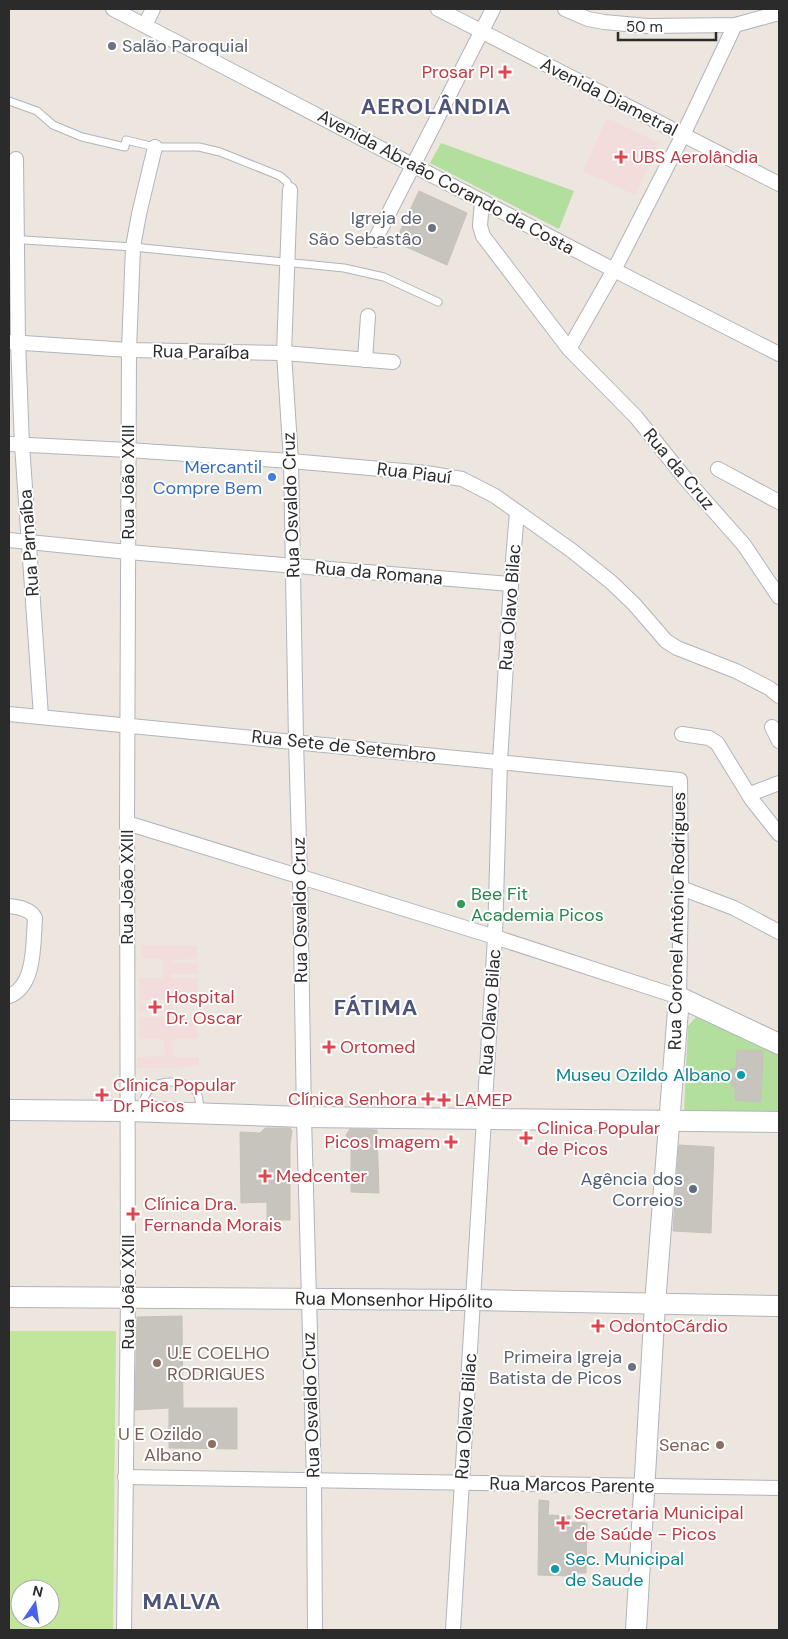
<svg xmlns="http://www.w3.org/2000/svg" width="788" height="1639" font-family="'DM Sans',sans-serif">
<style>
.medical{fill:#f2dcdc}
.green{fill:#b2de9e}
.pitch{fill:#c2e59b;fill-rule:evenodd}
.building{fill:#c7c3bd;stroke:#c7c2b8}
.lines{fill:none;stroke-linecap:round;stroke-linejoin:round}
.lane-casing{stroke:#b1b4bd;stroke-width:9}
.street-casing{stroke:#b1b4bd;stroke-width:16}
.secondary-casing{stroke:#b1b4bd;stroke-width:22}
.lane{stroke:#fff;stroke-width:7}
.street{stroke:#fff;stroke-width:14}
.secondary{stroke:#fff;stroke-width:20}
.worship-dot{fill:#6b7280;stroke:#fff;stroke-width:2}
.health-dot{fill:#e0444e;stroke:#fff;stroke-width:2}
.shop-dot{fill:#3f7fe0;stroke:#fff;stroke-width:2}
.leisure-dot{fill:#2e9e5b;stroke:#fff;stroke-width:2}
.culture-dot{fill:#0f9aa8;stroke:#fff;stroke-width:2}
.service-dot{fill:#5c6f8a;stroke:#fff;stroke-width:2}
.education-dot{fill:#8d6e63;stroke:#fff;stroke-width:2}
.labels{text-anchor:middle;dominant-baseline:central;stroke-width:4;stroke-linejoin:round;paint-order:stroke}
.worship-label{font-size:18px;fill:#5b616d;stroke:#fff;text-anchor:end}
.health-label{font-size:18px;fill:#be3a42;stroke:#fff;text-anchor:start}
.street-label{font-size:18px;fill:#2b2b2b;stroke:#fff}
.shop-label{font-size:18px;fill:#366cbe;stroke:#fff;text-anchor:end}
.leisure-label{font-size:18px;fill:#27864d;stroke:#fff;text-anchor:start}
.culture-label{font-size:18px;fill:#0d838f;stroke:#fff;text-anchor:end}
.service-label{font-size:18px;fill:#4e5e75;stroke:#fff;text-anchor:end}
.education-label{font-size:18px;fill:#785e54;stroke:#fff;text-anchor:end}
.district-label{font-size:22px;font-weight:bold;letter-spacing:1px;fill:#4e5479;stroke:#fff}
</style>
<rect width="100%" height="100%" fill="#ece6de"/>
<g class="medical">
<path d="M607,118L659,143L635,195L583,171Z"/>
<path d="M142,945L197,946V959L173,960V963H197L198,974H172V978H198V998L172,999V1017H197L198,1039H172L173,1057H199V1067L137,1068V1057L165,1056L164,1039H139V1017H166V1012H139V1003H165L164,1000H139V978H163V959L142,958Z"/>
</g>
<g class="green">
<path d="M441,143L574,191L559,229L430,163Z"/>
<path d="M696,1017L779,1051V1113L684,1111L688,1026Z"/>
</g>
<path class="pitch" d="M9,1331H116L113,1630H9ZM20,1589H50V1619H20Z"/>
<g class="building">
<path d="M419,191L467,213L447,265L395,242Z"/>
<path d="M737,1050L763,1051L761,1102L735,1100V1086H731V1068L736,1069Z"/>
<path d="M265,1128H290L292,1131L290,1144V1220H267V1202L241,1203L240,1132L260,1133Z"/>
<path d="M350,1129L377,1130L379,1193L351,1192V1146L346,1135Z"/>
<path d="M679,1145L714,1147L711,1233L673,1231Z"/>
<path d="M182,1316L183,1408H237V1449L169,1448V1408L135,1410L137,1317Z"/>
<path d="M539,1500L549,1501L548,1515L570,1516V1522L587,1523L586,1573H572V1576L538,1575Z"/>
</g>
<g class="lines">
<defs>
<g id="lane">
<path d="M9,101L37,111L53,125L82,137L125,147L126,140L155,147H199L220,152L280,176L287,182L290,190"/>
<path d="M9,239L133,247L344,268L384,277L438,302"/>
<path d="M142,1109C143,1101 145,1093 151,1088C160,1079 190,1080 197,1093C200,1098 199,1106 200,1112"/>
</g>
<g id="street">
<path d="M113,9L614,270L779,354"/>
<path d="M438,9L779,184"/>
<path d="M565,9L588,19L604,22L648,26L735,25L779,13"/>
<path d="M145,25L153,9"/>
<path d="M16,159L18,342L22,445L41,716"/>
<path d="M290,190L284,353L291,461L296,741L300,876L304,1117L314,1481L315,1630"/>
<path d="M482,201L480,226L483,236L569,349L636,417L684,477L744,545L779,597"/>
<path d="M375,240L493,9"/>
<path d="M9,342L129,350L284,353L393,362"/>
<path d="M569,349L614,270L683,135L735,25"/>
<path d="M365,360L368,316"/>
<path d="M9,444L128,450L291,461L426,473L462,479L495,496L571,550L611,582L634,604L666,641L677,648L736,671L769,688L779,696"/>
<path d="M718,469L779,502"/>
<path d="M9,540L128,552L511,584"/>
<path d="M9,714L680,780L681,888L679,997L495,937L127,823"/>
<path d="M772,727L779,741"/>
<path d="M682,734L709,738L717,743L752,800L779,834"/>
<path d="M750,794L779,783"/>
<path d="M681,888L734,908L779,932"/>
<path d="M9,906C18,907 31,909 35,918C33,942 36,986 9,996"/>
<path d="M125,1477L779,1488"/>
<path d="M124,1630L128,1298L127,823L129,350L133,247L139,214L155,147"/>
<path d="M453,1630L495,937L500,761L511,584L517,512"/>
</g>
<g id="secondary">
<path d="M9,1110L128,1111L304,1117L779,1122"/>
<path d="M9,1297L474,1300L779,1306"/>
<path d="M636,1630L655,1304L679,997L779,1044"/>
</g>
</defs>
<use href="#lane" class="lane-casing"/>
<use href="#street" class="street-casing"/>
<use href="#secondary" class="secondary-casing"/>
<use href="#lane" class="lane"/>
<use href="#street" class="street"/>
<use href="#secondary" class="secondary"/>
</g>
<g class="worship-dot">
<circle cx="112" cy="46" r="5"/>
<circle cx="432" cy="228" r="5"/>
<circle cx="632" cy="1367" r="5"/>
</g>
<g class="health-dot">
<path d="M502.5 64.5h5v5h5v5h-5v5h-5v-5h-5v-5h5z"/>
<path d="M618.5 149.5h5v5h5v5h-5v5h-5v-5h-5v-5h5z"/>
<path d="M152.5 999.5h5v5h5v5h-5v5h-5v-5h-5v-5h5z"/>
<path d="M326.5 1039.5h5v5h5v5h-5v5h-5v-5h-5v-5h5z"/>
<path d="M99.5 1087.5h5v5h5v5h-5v5h-5v-5h-5v-5h5z"/>
<path d="M425.5 1091.5h5v5h5v5h-5v5h-5v-5h-5v-5h5z"/>
<path d="M441.5 1092.5h5v5h5v5h-5v5h-5v-5h-5v-5h5z"/>
<path d="M523.5 1130.5h5v5h5v5h-5v5h-5v-5h-5v-5h5z"/>
<path d="M448.5 1134.5h5v5h5v5h-5v5h-5v-5h-5v-5h5z"/>
<path d="M262.5 1168.5h5v5h5v5h-5v5h-5v-5h-5v-5h5z"/>
<path d="M130.5 1206.5h5v5h5v5h-5v5h-5v-5h-5v-5h5z"/>
<path d="M595.5 1318.5h5v5h5v5h-5v5h-5v-5h-5v-5h5z"/>
<path d="M560.5 1515.5h5v5h5v5h-5v5h-5v-5h-5v-5h5z"/>
</g>
<circle class="shop-dot" cx="272" cy="477" r="5"/>
<circle class="leisure-dot" cx="461" cy="904" r="5"/>
<g class="culture-dot">
<circle cx="741" cy="1075" r="5"/>
<circle cx="555" cy="1569" r="5"/>
</g>
<circle class="service-dot" cx="693" cy="1189" r="5"/>
<g class="education-dot">
<circle cx="157" cy="1363" r="5"/>
<circle cx="212" cy="1444" r="5"/>
<circle cx="720" cy="1445" r="5"/>
</g>
<g class="labels">
<g class="worship-label">
<text x="122" y="46" text-anchor="start">Salão Paroquial</text>
<text x="422" y="218">Igreja de<tspan x="422" dy="21">São Sebastâo</tspan></text>
<text x="622" y="1357">Primeira Igreja<tspan x="622" dy="21">Batista de Picos</tspan></text>
</g>
<g class="health-label">
<text x="494" y="72" text-anchor="end">Prosar PI</text>
<text x="632" y="157">UBS Aerolândia</text>
<text x="166" y="997">Hospital<tspan x="166" dy="21">Dr. Oscar</tspan></text>
<text x="340" y="1047">Ortomed</text>
<text x="113" y="1085">Clínica Popular<tspan x="113" dy="21">Dr. Picos</tspan></text>
<text x="417" y="1099" text-anchor="end">Clínica Senhora</text>
<text x="455" y="1100">LAMEP</text>
<text x="537" y="1128">Clinica Popular<tspan x="537" dy="21">de Picos</tspan></text>
<text x="440" y="1142" text-anchor="end">Picos Imagem</text>
<text x="276" y="1176">Medcenter</text>
<text x="144" y="1204">Clínica Dra.<tspan x="144" dy="21">Fernanda Morais</tspan></text>
<text x="609" y="1326">OdontoCárdio</text>
<text x="574" y="1513">Secretaria Municipal<tspan x="574" dy="21">de Saúde - Picos</tspan></text>
</g>
<g class="street-label">
<text transform="translate(609 97) rotate(27)">Avenida Diametral</text>
<text transform="translate(446 182) rotate(28)">Avenida Abraão Corando da Costa</text>
<text transform="translate(201 352) rotate(1)">Rua Paraíba</text>
<text transform="translate(679 469) rotate(50)">Rua da Cruz</text>
<text transform="translate(414 473) rotate(7)">Rua Piauí</text>
<text transform="translate(128 482) rotate(-90)">Rua João XXIII</text>
<text transform="translate(291 505) rotate(-92)">Rua Osvaldo Cruz</text>
<text transform="translate(29 543) rotate(-94)">Rua Parnaíba</text>
<text transform="translate(379 573) rotate(5)">Rua da Romana</text>
<text transform="translate(510 607) rotate(-86)">Rua Olavo Bilac</text>
<text transform="translate(344 746) rotate(6)">Rua Sete de Setembro</text>
<text transform="translate(127 887) rotate(-90)">Rua João XXIII</text>
<text transform="translate(300 910) rotate(-91)">Rua Osvaldo Cruz</text>
<text transform="translate(677 921) rotate(-89)">Rua Coronel Antônio Rodrigues</text>
<text transform="translate(490 1012) rotate(-86)">Rua Olavo Bilac</text>
<text transform="translate(128 1292) rotate(-90)">Rua João XXIII</text>
<text transform="translate(394 1300) rotate(1)">Rua Monsenhor Hipólito</text>
<text transform="translate(311 1405) rotate(-92)">Rua Osvaldo Cruz</text>
<text transform="translate(466 1416) rotate(-86)">Rua Olavo Bilac</text>
<text transform="translate(572 1485) rotate(1)">Rua Marcos Parente</text>
</g>
<g class="shop-label">
<text x="262" y="467">Mercantil<tspan x="262" dy="21">Compre Bem</tspan></text>
</g>
<g class="leisure-label">
<text x="471" y="894">Bee Fit<tspan x="471" dy="21">Academia Picos</tspan></text>
</g>
<g class="culture-label">
<text x="731" y="1075">Museu Ozildo Albano</text>
<text x="565" y="1559" text-anchor="start">Sec. Municipal<tspan x="565" dy="21">de Saude</tspan></text>
</g>
<g class="service-label">
<text x="683" y="1179">Agência dos<tspan x="683" dy="21">Correios</tspan></text>
</g>
<g class="education-label">
<text x="167" y="1353" text-anchor="start">U.E COELHO<tspan x="167" dy="21">RODRIGUES</tspan></text>
<text x="202" y="1434">U E Ozildo<tspan x="202" dy="21">Albano</tspan></text>
<text x="710" y="1445">Senac</text>
</g>
<g class="district-label">
<text x="436" y="106">AEROLÂNDIA</text>
<text x="376" y="1007">FÁTIMA</text>
<text x="182" y="1601">MALVA</text>
</g>
</g>
<rect width="788" height="1639" fill="none" stroke="#2b2b2b" stroke-width="20"/>
<g transform="translate(35 1604) rotate(13)"><circle r="24" fill="#ffffff" stroke="#aaaaaa"/>
<path d="M0-4L9 19L0 12L-9 19Z" fill="#4a61ed"/>
<text y="-8" font-size="14" font-weight="bold" text-anchor="middle" fill="#2b2b2b">N</text>
</g>
<path d="M618 32v8h98v-8" fill="none" stroke="#2b2b2b" stroke-width="2.5"/>
<text x="626" y="32" font-size="15" fill="#2b2b2b" stroke="#ffffff" stroke-width="4" paint-order="stroke">50 m</text>
</svg>
